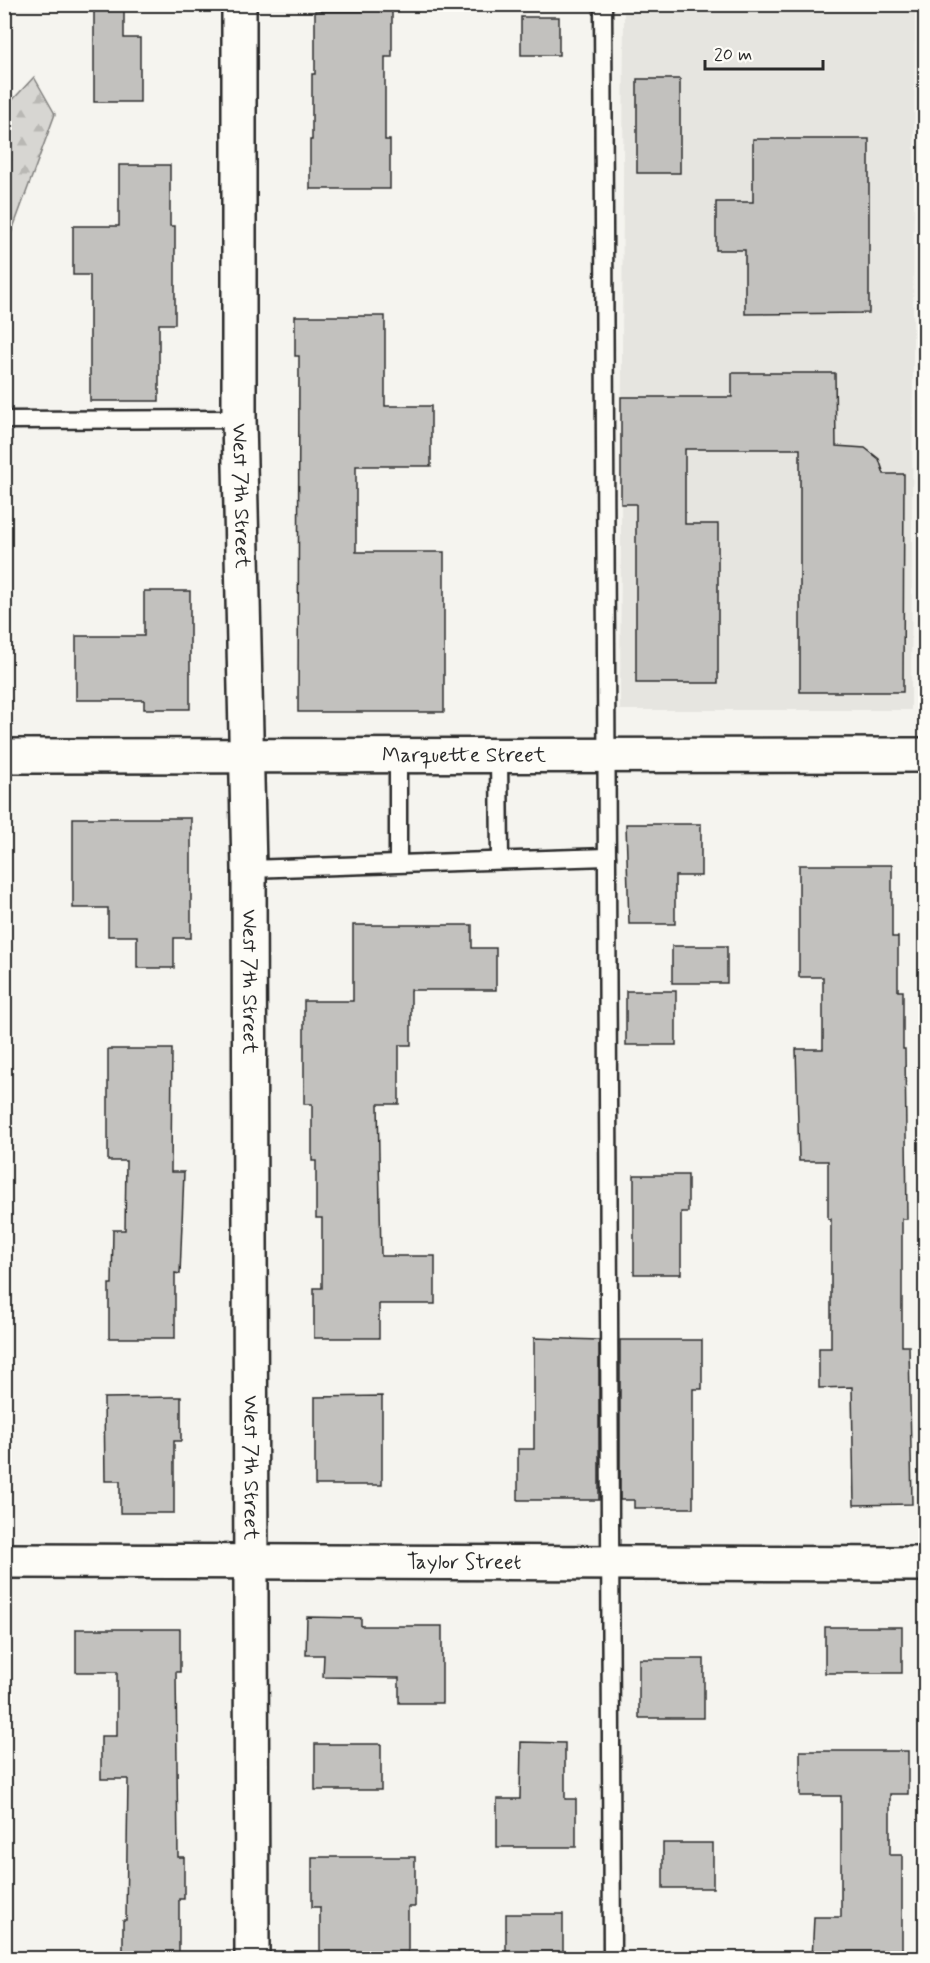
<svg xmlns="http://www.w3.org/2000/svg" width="930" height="1963" font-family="Mynerve,sans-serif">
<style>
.built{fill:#e6e5e0}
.forest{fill:url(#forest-firs);stroke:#81807e;stroke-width:1.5}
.building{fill:#c2c1be;stroke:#2b2b2b;stroke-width:1.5}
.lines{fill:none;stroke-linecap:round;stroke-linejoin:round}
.lane-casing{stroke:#2b2b2b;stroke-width:21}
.street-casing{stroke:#2b2b2b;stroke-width:38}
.secondary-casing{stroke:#2b2b2b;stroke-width:38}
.lane{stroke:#fdfcf7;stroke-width:16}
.street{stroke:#fdfcf7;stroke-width:33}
.secondary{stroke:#fdfcf7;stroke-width:33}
.labels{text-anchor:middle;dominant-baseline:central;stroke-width:4.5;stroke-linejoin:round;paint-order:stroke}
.street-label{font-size:21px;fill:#2b2b2b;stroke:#fdfcf7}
</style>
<defs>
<pattern id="forest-firs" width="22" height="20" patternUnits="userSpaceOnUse" patternTransform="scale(1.5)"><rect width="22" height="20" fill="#d7d6d2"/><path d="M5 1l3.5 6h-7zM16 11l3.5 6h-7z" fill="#b9b8b4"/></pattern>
</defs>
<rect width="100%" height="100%" fill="#f5f4ef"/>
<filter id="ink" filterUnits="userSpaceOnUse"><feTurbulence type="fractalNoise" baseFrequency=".0167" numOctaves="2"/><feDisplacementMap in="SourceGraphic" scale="12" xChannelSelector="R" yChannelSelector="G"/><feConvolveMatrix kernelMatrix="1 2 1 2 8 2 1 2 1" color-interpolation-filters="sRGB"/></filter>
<g filter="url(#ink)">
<path class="built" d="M624,5H915L911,710H620Z"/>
<path class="forest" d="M34,77L55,114L5,250V108Z"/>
<g class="building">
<path d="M94,4H124V38H140V102H94Z"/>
<path d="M315,11H392V57H385V140H390V189H310V140H312V74H315Z"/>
<rect x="521" y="17" width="38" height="38"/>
<rect x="637" y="79" width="43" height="94"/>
<path d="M753,139H869V313L745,314V250H716V202H753Z"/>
<path d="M119,165H170V226H175V324H159V401H90V275H73V226H119Z"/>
<path d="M295,316H385V406H431V466H356V552H444V712H298L299,356H295Z"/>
<path d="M732,373H835L836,446L865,448L879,459L884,474H904L903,692H800V449H685V524H718V683H636V504H621V397H732Z"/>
<path d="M144,591H190V709H144V700H76V636H144Z"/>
<path d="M73,818H191V938H174V968H137V936H108V908H73Z"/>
<path d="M626,824H701V876H675V924H629Z"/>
<path d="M799,865H892V937H898V991H903V1049H905L907,1219H902V1346H909L912,1504L854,1505L852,1387L819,1388V1348H831V1219H828V1161H799L796,1049H823V977H799Z"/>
<path d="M353,925H472V948H496V990H411V1045H399V1104H378L381,1256H435V1304H379V1338H314V1288H322V1218H316V1161H312V1104H304V1001H353Z"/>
<rect x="672" y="946" width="55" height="37"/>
<rect x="626" y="991" width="50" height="54"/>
<path d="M108,1049H172L171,1172H184L180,1274L175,1273V1338H109V1284H112L113,1230H125L126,1161H108Z"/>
<path d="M634,1175H688V1212H681V1274H634Z"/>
<path d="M534,1338L599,1340V1500H518V1449H534Z"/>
<path d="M620,1340H702V1389H693V1508H634V1500H620Z"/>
<path d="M382,1396V1485H315V1397Z"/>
<path d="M175,1397H181V1441H174V1513H120V1481H105L104,1398Z"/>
<path d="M307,1617L361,1618V1626H442V1703H399V1678L323,1677L324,1655H306Z"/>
<rect x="825" y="1627" width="77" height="46"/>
<path d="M76,1629H180V1672H176L178,1857H184V1899H179V1959H123V1920H126L128,1779H101V1736H117V1672H76Z"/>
<rect x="639" y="1659" width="65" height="59"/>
<path d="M521,1742L565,1743V1799H576V1847H497V1799H520Z"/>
<rect x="315" y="1744" width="66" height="46"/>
<path d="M800,1751H908V1794H890V1855H902V1959H812L814,1917H841V1796H800Z"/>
<rect x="663" y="1843" width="50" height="45"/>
<path d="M312,1857H415V1907H408V1959H320V1907H312Z"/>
<rect x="506" y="1914" width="57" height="45"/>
</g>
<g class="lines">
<defs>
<g id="lane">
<path d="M603,4L612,1958"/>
<path d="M4,420L239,419"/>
<path d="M398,756V863"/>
<path d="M499,756L500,860"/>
<path d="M249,869L607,857"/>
</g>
<g id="street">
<path id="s1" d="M239,4V419L249,869L252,1958"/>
<path id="s2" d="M4,1561L926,1564"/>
</g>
<g id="secondary">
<path id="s3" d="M4,756L926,755"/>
</g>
</defs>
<use href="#lane" class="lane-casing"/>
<use href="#street" class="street-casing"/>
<use href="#secondary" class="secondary-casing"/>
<use href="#lane" class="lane"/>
<use href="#street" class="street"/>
<use href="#secondary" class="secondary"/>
</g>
</g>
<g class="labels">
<g class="street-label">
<text stroke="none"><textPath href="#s1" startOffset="492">West 7th Street</textPath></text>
<text stroke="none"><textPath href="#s3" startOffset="460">Marquette Street</textPath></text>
<text stroke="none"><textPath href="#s1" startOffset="978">West 7th Street</textPath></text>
<text stroke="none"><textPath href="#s1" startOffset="1464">West 7th Street</textPath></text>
<text stroke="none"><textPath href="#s2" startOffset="460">Taylor Street</textPath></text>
</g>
</g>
<rect width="930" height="1963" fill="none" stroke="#fdfcf7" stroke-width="24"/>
<rect x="12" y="12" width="906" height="1939" fill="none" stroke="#2b2b2b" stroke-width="2" filter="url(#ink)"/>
<path d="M705 60v9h118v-9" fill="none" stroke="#2b2b2b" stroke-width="3"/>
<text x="714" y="60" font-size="18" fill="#2b2b2b" stroke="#fdfcf7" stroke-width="4.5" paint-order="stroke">20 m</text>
</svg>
